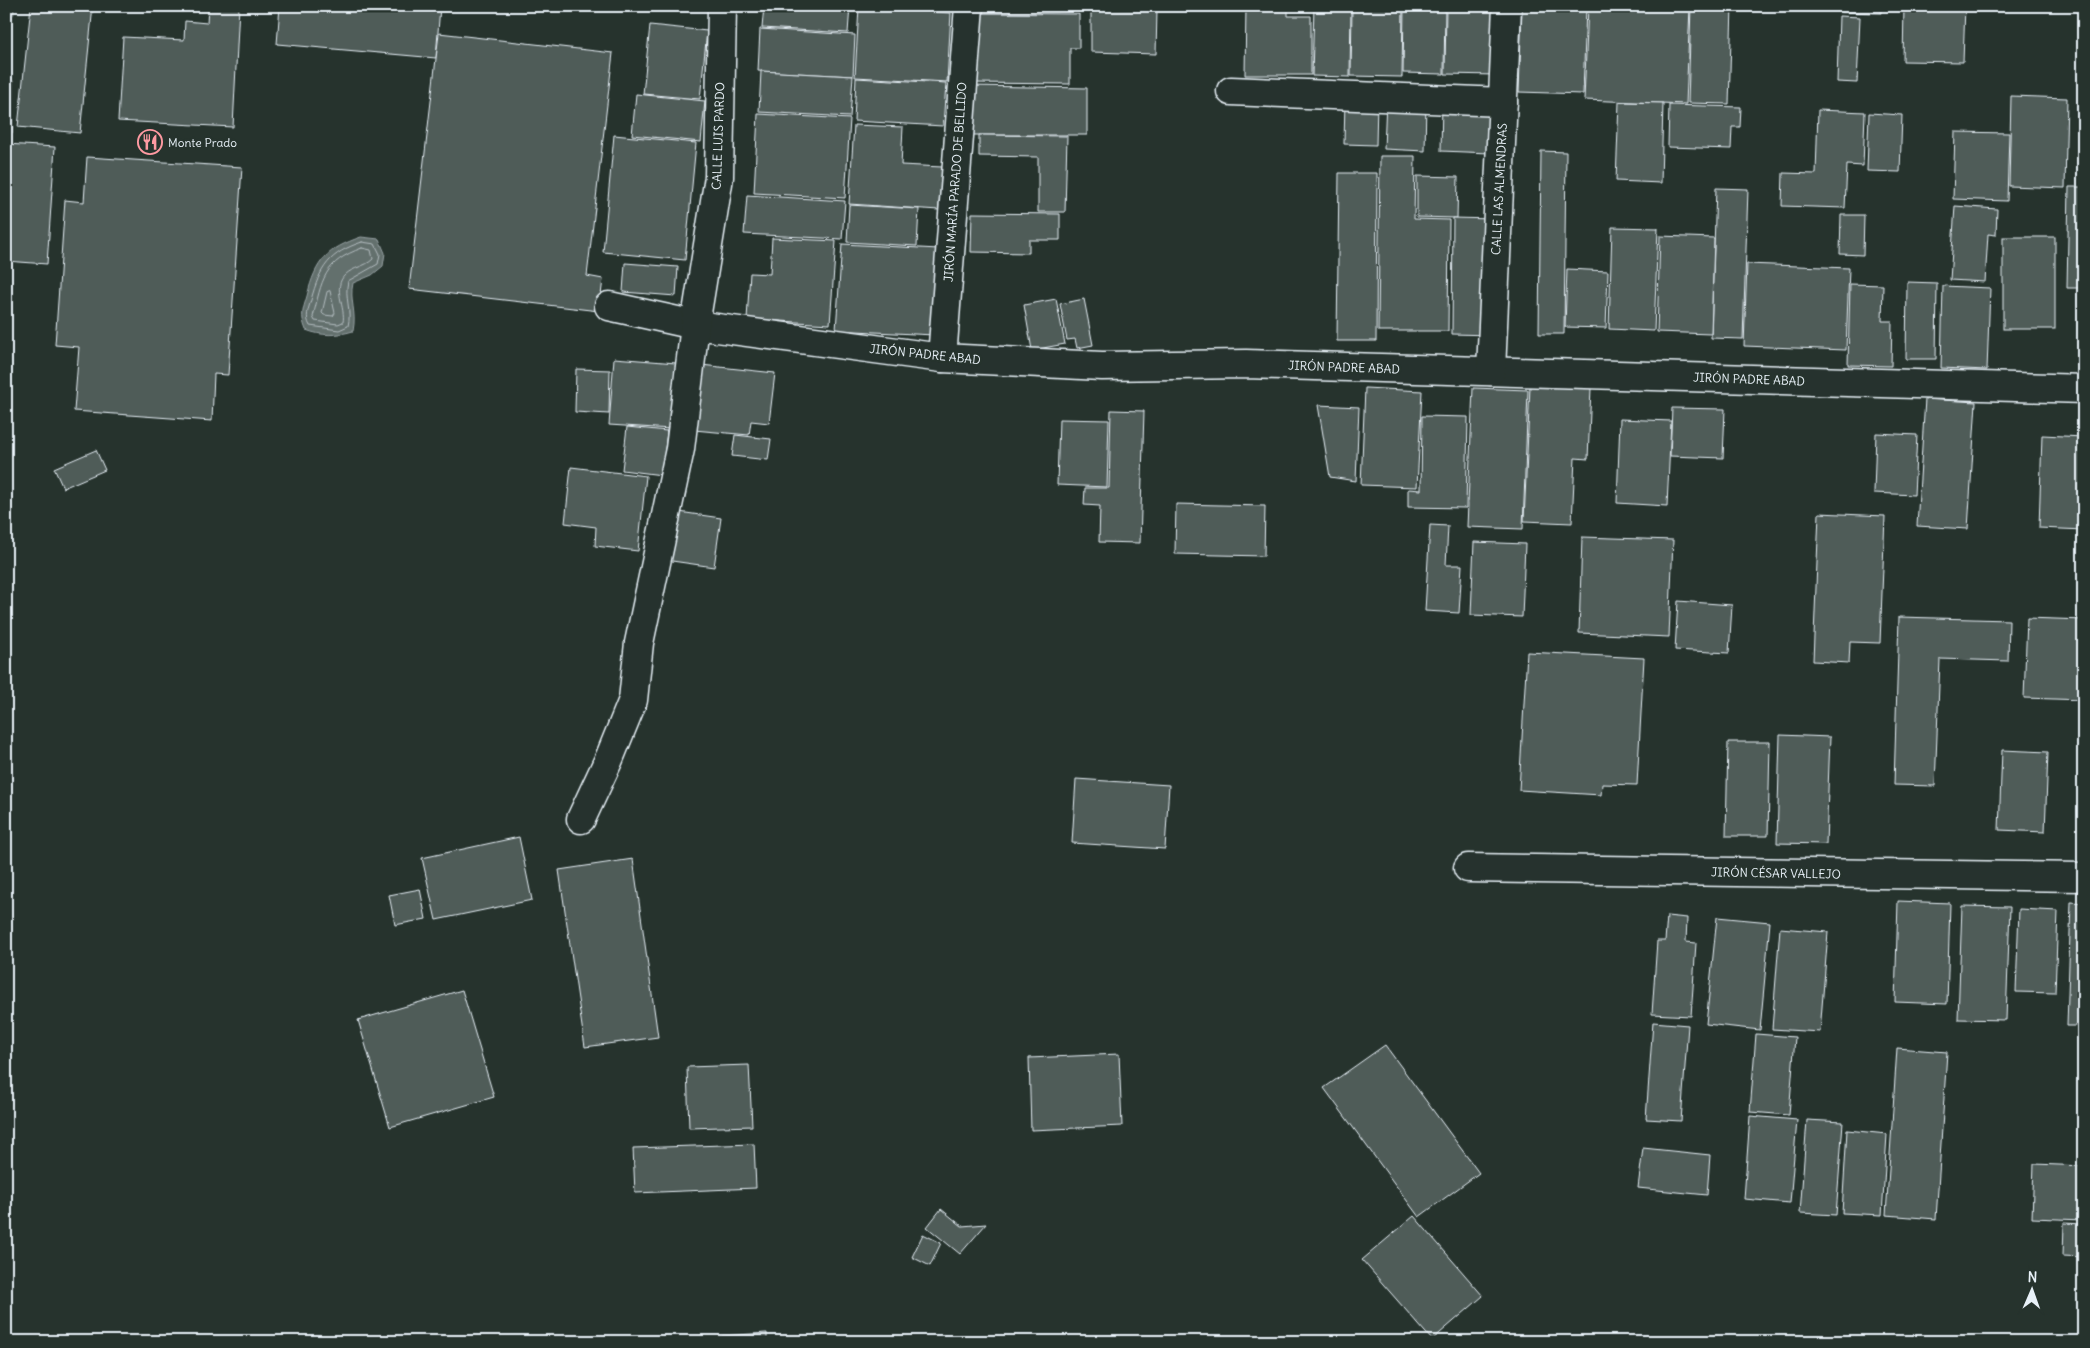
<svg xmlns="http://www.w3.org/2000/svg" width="2090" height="1348" font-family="Delius,sans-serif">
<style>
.water{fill:#636f6d;stroke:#98a3a5}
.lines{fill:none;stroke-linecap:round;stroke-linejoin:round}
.shore{stroke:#b3bdc0;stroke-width:1}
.building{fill:#505c59;stroke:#e8f1f8}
.minor-casing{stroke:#e8f1f8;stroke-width:31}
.minor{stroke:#26332d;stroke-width:28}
.labels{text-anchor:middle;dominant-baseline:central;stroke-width:4.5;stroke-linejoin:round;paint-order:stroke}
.street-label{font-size:12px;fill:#e8f1f8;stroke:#26332d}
.poi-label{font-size:12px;fill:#e8f1f8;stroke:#26332d;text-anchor:start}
</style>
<rect width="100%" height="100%" fill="#26332d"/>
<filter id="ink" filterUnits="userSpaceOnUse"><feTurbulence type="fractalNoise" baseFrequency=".02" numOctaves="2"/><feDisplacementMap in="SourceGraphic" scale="10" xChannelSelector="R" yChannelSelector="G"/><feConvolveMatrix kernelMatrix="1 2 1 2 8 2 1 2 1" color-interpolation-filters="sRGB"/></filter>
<g filter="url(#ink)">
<path class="water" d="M361,237L379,239L385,253L383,266L372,275L353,283C349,300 357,312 353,331C337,336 321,336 306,330C300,315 303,310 307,296C316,260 327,249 361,237Z"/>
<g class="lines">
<g class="shore">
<path d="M362,242L375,244L380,254L378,264L348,281C344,297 352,311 348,326L339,330L310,326C305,317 308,310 311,300C320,267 329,253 362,242Z"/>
<path d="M362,248L371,250L373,259C365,267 353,267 345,275C332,287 346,308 343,322L338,324L315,321L313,317C322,280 323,262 362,248Z"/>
<path d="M330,291L335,313L333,316L324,315L322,313L327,292Z"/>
</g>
</g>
<g class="building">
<path d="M6,6H14L13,15L6,14Z"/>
<path d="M31,6H93L80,133L18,127Z"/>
<path d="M208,6H239L233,127L118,121L123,37L184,40L185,21L207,23Z"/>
<path d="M280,6H440L436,58L277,44Z"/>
<path d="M764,6H850L848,33L762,28Z"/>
<path d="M877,6H949V10Z"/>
<path d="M1092,6V8L981,7V6Z"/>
<path d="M1246,6H1288V16H1311V75H1245Z"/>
<path d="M1314,6H1351L1350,77L1312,76Z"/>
<path d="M1352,6H1403L1402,77L1351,76Z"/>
<path d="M1404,6H1445L1444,74L1403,73Z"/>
<path d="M1446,6H1497L1496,75L1445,74Z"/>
<path d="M1523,6H1586L1583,94L1519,92L1522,7Z"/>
<path d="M1588,6H1690L1686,104L1584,100Z"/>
<path d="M1691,6H1732L1729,104L1688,103Z"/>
<path d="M1842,6H1881V13L1842,12Z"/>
<path d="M1904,6H1965L1963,62L1903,61Z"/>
<path d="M859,7L951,13L947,82L855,77Z"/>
<path d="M1091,8L1157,10L1156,54L1091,52Z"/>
<path d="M974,13L1079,14V48H1070V84L973,83Z"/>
<path d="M1839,16L1860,17L1857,83L1837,82Z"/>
<path d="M650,25L707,31L700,99L643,94Z"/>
<path d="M760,29L855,35L853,76L758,71Z"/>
<path d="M439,33L613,53L587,276L603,279L599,311L409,289Z"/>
<path d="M761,71L853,76L850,117L759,112Z"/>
<path d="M856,78L946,83L943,126L854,121Z"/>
<path d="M6,81H13L12,133H6Z"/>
<path d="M970,86L1087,88V135H970Z"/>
<path d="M636,94L705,101L701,142L632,135Z"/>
<path d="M2011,96L2067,98L2065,188L2009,186Z"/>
<path d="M1345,100L1377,101L1376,145L1344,144Z"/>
<path d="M1386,100L1426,102L1425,151L1384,149Z"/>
<path d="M1619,102L1663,103L1661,183L1616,181Z"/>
<path d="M1442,103L1491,105L1490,153L1441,151Z"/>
<path d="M1669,105L1741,107L1740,127H1732L1731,149L1668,147Z"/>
<path d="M1818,110L1865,112L1863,166L1847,165L1845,208L1782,206L1783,173L1816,174Z"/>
<path d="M1869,113L1902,115L1900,172L1867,171Z"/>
<path d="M758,114L850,119L845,198L754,193Z"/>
<path d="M854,125L903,127L901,165L942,167L939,210L849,204Z"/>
<path d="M1955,132L2009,133L2007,201L1953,199Z"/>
<path d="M614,135L696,143L685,260L603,252Z"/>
<path d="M979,135L1067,136L1065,212H1038V157L979,156Z"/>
<path d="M6,144L55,147L47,264L6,261Z"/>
<path d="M1541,151L1566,152L1564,334H1539Z"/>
<path d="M1380,156H1415L1414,219L1449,220L1448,331H1378Z"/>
<path d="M87,157L242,167L228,375L214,374L212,421L74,411L79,347L55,345L65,200L84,202Z"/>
<path d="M1339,173H1377L1376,341H1337Z"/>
<path d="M1417,176L1458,177L1457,218L1417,217Z"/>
<path d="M2069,187H2084V288H2067Z"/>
<path d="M1716,188L1748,189L1743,339L1711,338Z"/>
<path d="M747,195L845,201L842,239L744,234Z"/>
<path d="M849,205L919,209L917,246L847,242Z"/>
<path d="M1955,206L1997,209L1996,235L1988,234L1985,282L1950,280Z"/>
<path d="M972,213L1060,214V240H1029V253L971,252Z"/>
<path d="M1841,215H1864L1863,255L1840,254Z"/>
<path d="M1453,218L1494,219L1492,335L1452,334Z"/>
<path d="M1612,227L1658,228L1654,331L1609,329Z"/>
<path d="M1660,236L1714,238L1711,334L1657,332Z"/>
<rect x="2003" y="237" width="52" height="92"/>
<path d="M772,238L836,241L830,324L747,319L750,273L770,274Z"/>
<path d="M842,244L939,249L934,335L836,330Z"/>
<path d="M625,263L678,267L676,296L623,292Z"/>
<path d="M1747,264L1849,268L1846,350L1744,346Z"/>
<path d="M1567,269L1608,271L1606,328L1565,327Z"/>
<path d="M1907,282L1937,283L1936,359H1906Z"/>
<path d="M1850,284L1883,285L1882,321H1892L1891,366L1848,365Z"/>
<path d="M1943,286L1990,288L1987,370L1941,368Z"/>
<path d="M1056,299L1065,344L1032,350L1024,305Z"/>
<path d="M1084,299L1093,345L1077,348L1075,339L1067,340L1060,304Z"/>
<path d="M614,358L676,363L671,429L609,425Z"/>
<path d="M701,365L775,373L769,423L751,421L749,435L694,430Z"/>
<path d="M576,369L610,370L609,414L575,412Z"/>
<path d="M1530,386L1591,388L1588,459L1575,458L1572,523L1524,521Z"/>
<path d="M1365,388L1422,391L1417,487L1361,485Z"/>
<path d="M1473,388L1528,390L1523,529L1467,527Z"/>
<path d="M1925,399L1976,402L1968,529L1917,526Z"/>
<path d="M1318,405L1359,407L1356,481L1330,477Z"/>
<path d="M1672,408L1725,409L1723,458L1670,456Z"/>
<path d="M1111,410L1144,411L1140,543L1099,542L1100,506L1084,505L1085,488H1109Z"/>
<path d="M1422,416L1468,417L1466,508L1408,507V489L1421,490Z"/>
<path d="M1059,419L1109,420L1107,487L1057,485Z"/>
<path d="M1620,419L1671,421L1667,506L1617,503Z"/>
<path d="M627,427L667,431L662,475L622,470Z"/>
<path d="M1876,433L1917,435L1914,495L1874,493Z"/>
<path d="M735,435L771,439L768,460L732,456Z"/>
<path d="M2042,435L2084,437V530L2039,528Z"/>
<path d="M96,450L105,470L63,488L54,468Z"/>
<path d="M571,467L646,476L638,551L595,546L596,527L565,523Z"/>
<path d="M1176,504L1265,506L1264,556L1175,554Z"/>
<path d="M672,511L721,518L714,567L665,560Z"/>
<path d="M1819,513L1885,516L1880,643L1850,642L1849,663L1813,661Z"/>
<path d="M1430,525L1448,526L1446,565H1462L1459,613L1425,611Z"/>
<path d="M1582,537L1673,540L1669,637L1579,633Z"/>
<path d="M1474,542L1525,544L1522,617L1471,615Z"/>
<path d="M1678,601L1732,605L1729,653L1675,650Z"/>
<path d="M1899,617L2009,620L2008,661L1940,659L1935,786L1894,785Z"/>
<path d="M2027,618L2084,620V700L2024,698Z"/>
<path d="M1527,652L1644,658L1637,785L1602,784L1601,795L1519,790Z"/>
<path d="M1780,735L1830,737L1826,844L1777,843Z"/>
<path d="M1728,742H1770L1768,836H1726Z"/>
<path d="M2002,750L2048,752L2045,832L1999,830Z"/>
<path d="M1076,779L1169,785L1165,849L1072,843Z"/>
<path d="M519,837L532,900L436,920L422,858Z"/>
<path d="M633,859L658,1037L585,1047L559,870Z"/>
<path d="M420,889L426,919L395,925L389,895Z"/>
<path d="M1898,901L1950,903L1947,1004L1895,1002Z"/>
<path d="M2071,902L2084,903V1026H2067Z"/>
<path d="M1962,906L2010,907L2006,1020L1958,1019Z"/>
<path d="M2019,909L2058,911L2055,993L2016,992Z"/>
<path d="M1667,916L1687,918L1686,942L1696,943L1691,1016L1652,1014L1657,941H1665Z"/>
<path d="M1717,917L1770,922L1760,1030L1706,1024Z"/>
<path d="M1780,928L1828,932L1820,1032L1772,1029Z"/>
<path d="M462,990L494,1097L390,1127L358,1020Z"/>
<path d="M1653,1022L1688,1025L1681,1121L1646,1119Z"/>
<path d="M1756,1034L1795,1037L1789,1115L1750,1112Z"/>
<path d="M1385,1045L1479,1173L1419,1217L1324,1088Z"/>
<path d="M1897,1048L1947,1052L1936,1219L1886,1215Z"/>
<path d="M1119,1054L1122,1126L1031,1130L1029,1058Z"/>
<path d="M749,1065L752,1126L689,1128L687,1067Z"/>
<path d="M1750,1116L1797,1120L1790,1203L1744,1199Z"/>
<path d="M1807,1120L1843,1122L1836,1215L1800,1213Z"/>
<path d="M1847,1130L1887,1134L1882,1215L1842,1213Z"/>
<path d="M754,1144L756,1188L635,1193L633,1148Z"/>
<path d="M1643,1148L1710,1155L1707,1195L1638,1188Z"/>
<path d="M2034,1164L2084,1166V1220L2032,1218Z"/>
<path d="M941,1209L962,1226L986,1224L960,1254L927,1227Z"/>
<path d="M1414,1216L1483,1296L1432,1340L1362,1260Z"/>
<path d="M2064,1223L2084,1224V1257L2063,1256Z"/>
<path d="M923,1234L941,1243L930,1266L912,1257Z"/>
<path d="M767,1333V1342H723L722,1336Z"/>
<path d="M858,1337L875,1342H857Z"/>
</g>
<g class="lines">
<defs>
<g id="minor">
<path d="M1231,91L1503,102"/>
<path d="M609,306L695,325L942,358L1102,366L1246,364L2084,389"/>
<path d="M942,358L969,6"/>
<path d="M1491,371L1507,6"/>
<path d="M581,819L609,759L633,700L639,643L680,449L695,325L719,177L722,6"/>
<path d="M1468,868L2084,877"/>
</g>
</defs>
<use href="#minor" class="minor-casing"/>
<use href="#minor" class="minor"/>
</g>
</g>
<defs>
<symbol id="restaurant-ring" viewBox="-11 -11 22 22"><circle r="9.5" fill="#26332d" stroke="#ff9aa2" stroke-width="1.5"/><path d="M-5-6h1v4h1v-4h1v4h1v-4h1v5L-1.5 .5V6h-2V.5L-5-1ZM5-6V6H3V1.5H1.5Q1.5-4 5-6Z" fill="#ff9aa2"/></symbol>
</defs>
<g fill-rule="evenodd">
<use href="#restaurant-ring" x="136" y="128" width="28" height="28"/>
</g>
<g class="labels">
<g class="street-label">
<text transform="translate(718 136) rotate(-88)">CALLE LUIS PARDO</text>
<text transform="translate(955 182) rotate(-86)">JIRÓN MARÍA PARADO DE BELLIDO</text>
<text transform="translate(1499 189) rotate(-87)">CALLE LAS ALMENDRAS</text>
<text transform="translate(925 354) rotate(6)">JIRÓN PADRE ABAD</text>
<text transform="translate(1344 367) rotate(2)">JIRÓN PADRE ABAD</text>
<text transform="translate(1749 379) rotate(2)">JIRÓN PADRE ABAD</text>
<text transform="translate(1776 873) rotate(1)">JIRÓN CÉSAR VALLEJO</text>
</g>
<g class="poi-label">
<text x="168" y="142">Monte Prado</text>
</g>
</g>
<rect width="2090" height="1348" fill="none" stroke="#26332d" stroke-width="25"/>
<rect x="12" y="12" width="2065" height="1323" fill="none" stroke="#e8f1f8" stroke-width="2" filter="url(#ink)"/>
<g transform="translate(2032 1290) rotate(2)" stroke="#26332d" stroke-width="4" paint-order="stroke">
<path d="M0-4L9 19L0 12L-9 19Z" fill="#e8f1f8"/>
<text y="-8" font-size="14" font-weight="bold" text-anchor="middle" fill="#e8f1f8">N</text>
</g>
</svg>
